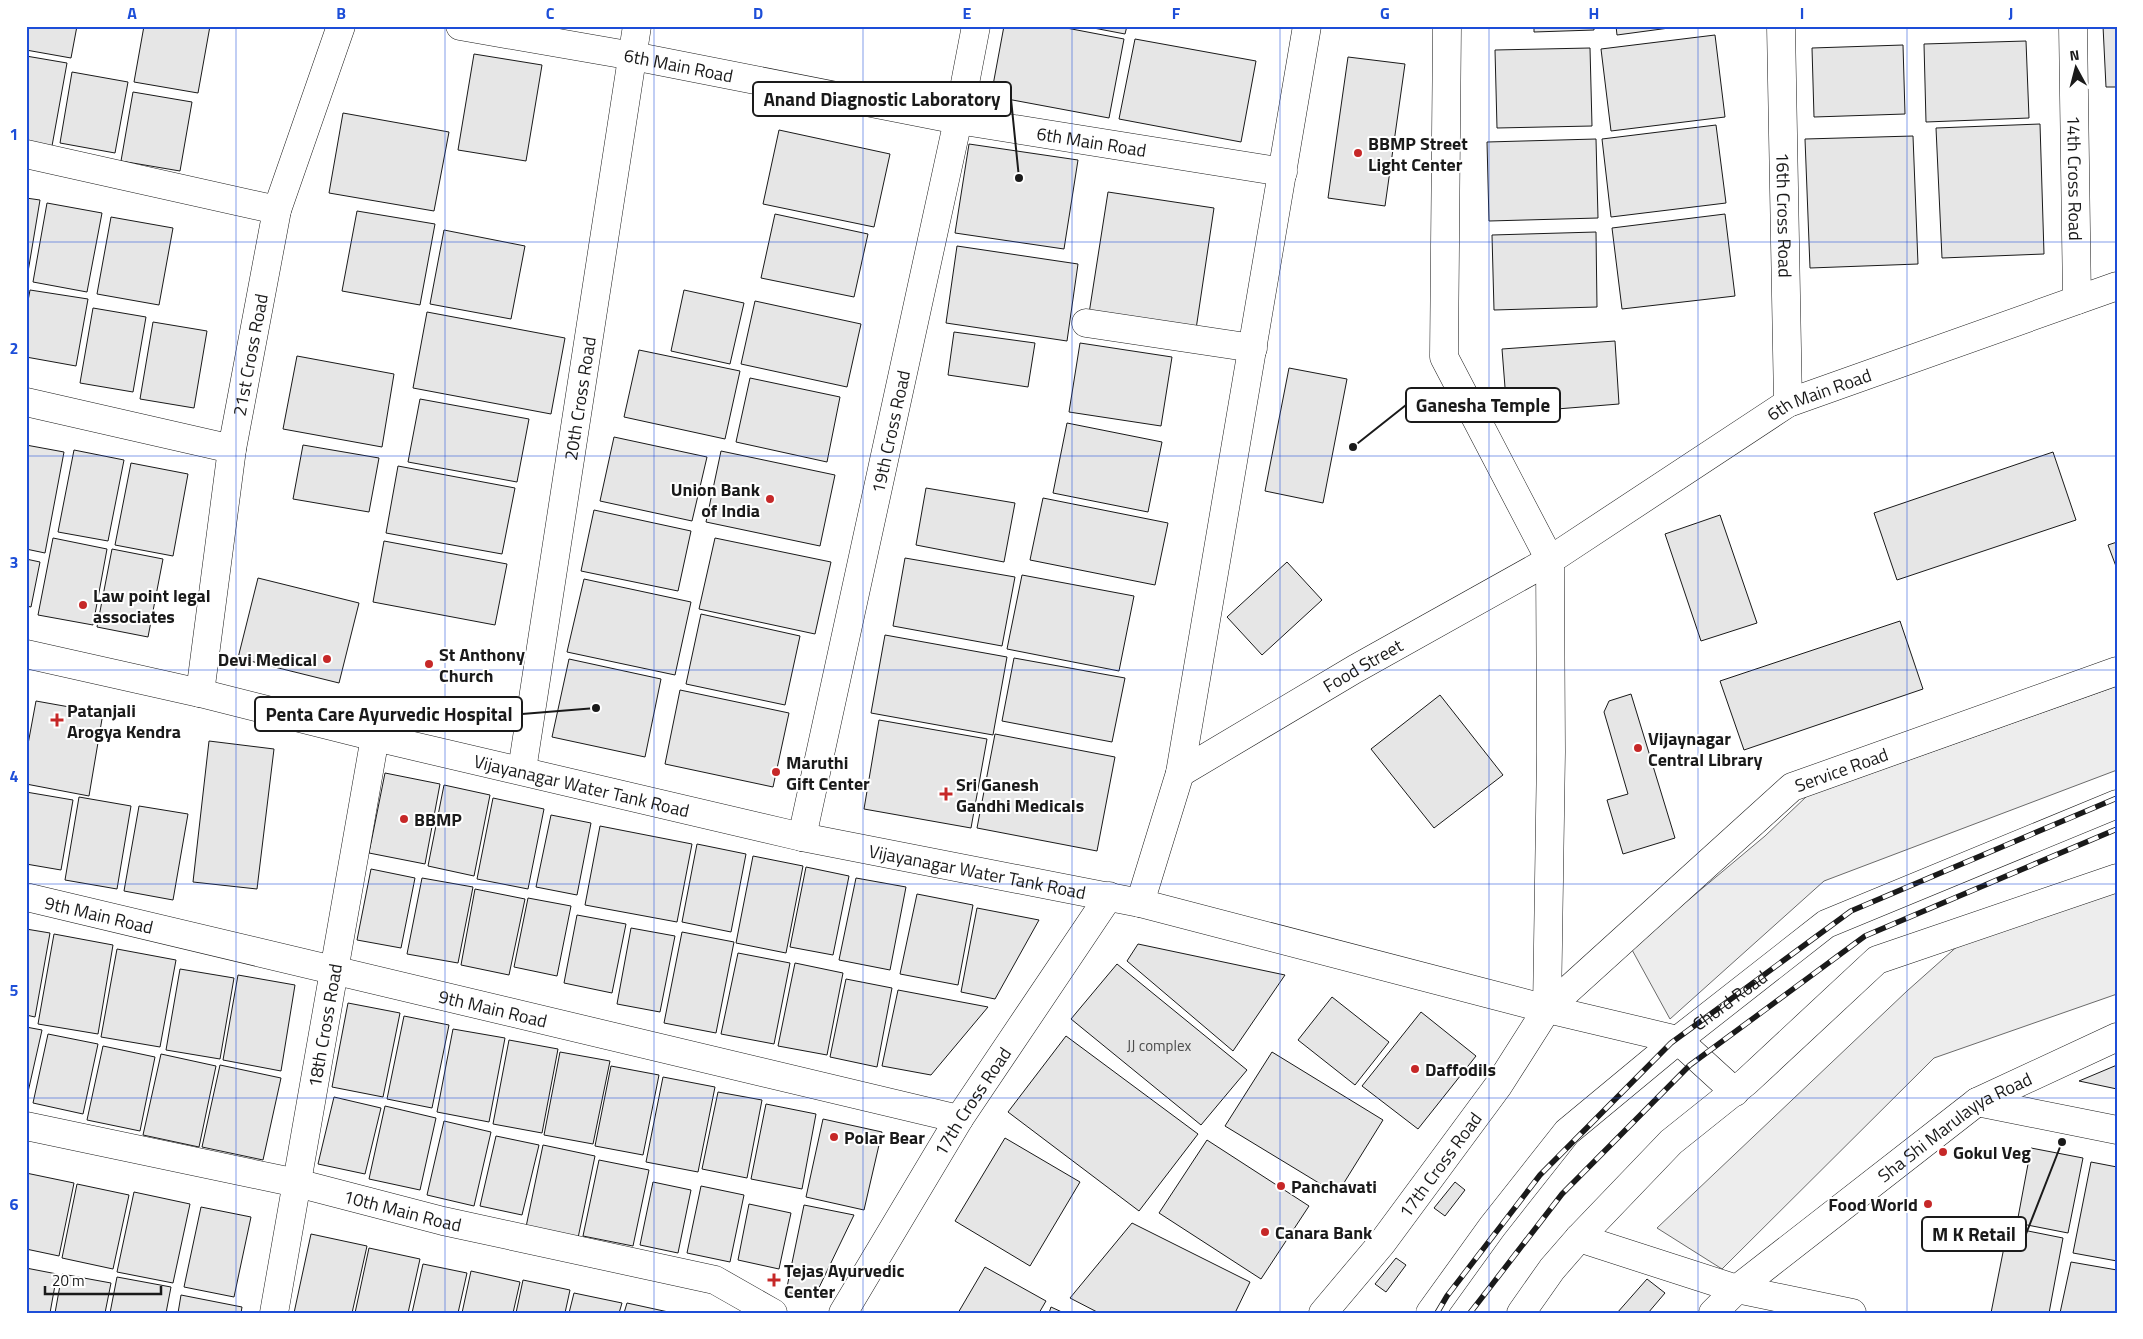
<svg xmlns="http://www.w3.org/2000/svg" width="2143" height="1339" font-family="'Titillium Web',sans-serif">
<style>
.built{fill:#ededed;stroke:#6a6a6a}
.building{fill:#e6e6e6;stroke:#1a1a1a}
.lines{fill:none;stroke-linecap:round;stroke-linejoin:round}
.minor-casing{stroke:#1a1a1a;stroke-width:29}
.major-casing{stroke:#1a1a1a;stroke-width:29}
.minor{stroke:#fff;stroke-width:28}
.major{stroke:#fff;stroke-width:28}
.rail-casing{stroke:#1a1a1a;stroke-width:5.5}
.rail{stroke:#fff;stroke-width:4;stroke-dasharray:11;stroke-linecap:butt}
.grid{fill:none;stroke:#1d4ed8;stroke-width:1;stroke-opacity:0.55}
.poi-dot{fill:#c62828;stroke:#fff;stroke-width:2}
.labels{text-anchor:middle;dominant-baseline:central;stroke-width:4;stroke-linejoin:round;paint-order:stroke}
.number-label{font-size:15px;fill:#4d4d4d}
.street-label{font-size:18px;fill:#1a1a1a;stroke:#fff}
.poi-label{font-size:18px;font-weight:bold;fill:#1a1a1a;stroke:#fff;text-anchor:start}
.leader{fill:none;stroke:#1a1a1a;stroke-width:2}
.callout-dot{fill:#1a1a1a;stroke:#fff;stroke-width:2}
.callout{fill:#fff;stroke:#1a1a1a;stroke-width:2}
.callout-label{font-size:19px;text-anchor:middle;font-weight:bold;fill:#1a1a1a}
.neatline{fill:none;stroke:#1d4ed8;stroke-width:2}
.grid-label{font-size:16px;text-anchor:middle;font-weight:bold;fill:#1d4ed8}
</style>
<rect width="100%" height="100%" fill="#fff"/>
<g class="built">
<path d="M2117,686V770L1824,881L1670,1019L1631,948L1765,836L1807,796Z"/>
<path d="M2117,883V994L1934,1058L1722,1269L1657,1228L1907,991L1979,927Z"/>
</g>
<g class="building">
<path d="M26,26H77L71,58L26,50Z"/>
<path d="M144,26H210L198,93L134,82Z"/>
<path d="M1004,26H1056L1124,39L1109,118L991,96Z"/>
<path d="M1083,26H1127L1125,34Z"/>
<path d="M1534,26H1594V30L1534,32Z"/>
<path d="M1616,26H1684L1617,35Z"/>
<path d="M2103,26H2117V87H2106Z"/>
<path d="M1715,35L1725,117L1611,131L1601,49Z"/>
<path d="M1135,39L1256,61L1241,142L1119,119Z"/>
<path d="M2026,41L2029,118L1926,122L1924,44Z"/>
<path d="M1903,45L1905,114L1814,117L1812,48Z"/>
<path d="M1590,48L1592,126L1497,128L1495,50Z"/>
<path d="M474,54L542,65L526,161L458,150Z"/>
<path d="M26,56L67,63L52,146L26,141Z"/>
<path d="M1348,57L1405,64L1385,206L1328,198Z"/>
<path d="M72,72L128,82L115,153L60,143Z"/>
<path d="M133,92L192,102L180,171L121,161Z"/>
<path d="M343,113L449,132L434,211L329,193Z"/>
<path d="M2040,124L2044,254L1942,258L1936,128Z"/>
<path d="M1716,125L1726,203L1611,217L1602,139Z"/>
<path d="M779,130L890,154L874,227L763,204Z"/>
<path d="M1913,136L1918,264L1810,268L1805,139Z"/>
<path d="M1596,139L1598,218L1489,221L1487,142Z"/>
<path d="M969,144L1078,160L1064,249L955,233Z"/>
<path d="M1108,192L1214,208L1195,336L1088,320Z"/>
<path d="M26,198L40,200L27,278H26Z"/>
<path d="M47,203L102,213L87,292L33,282Z"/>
<path d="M357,211L435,224L420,305L342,291Z"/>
<path d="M775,214L868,234L854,297L761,278Z"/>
<path d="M1725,214L1735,296L1622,309L1612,228Z"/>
<path d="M111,217L173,228L159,305L97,294Z"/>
<path d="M444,230L525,246L511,319L430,304Z"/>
<path d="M1596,232L1597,307L1494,310L1492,235Z"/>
<path d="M957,246L1078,264L1067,341L946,323Z"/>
<path d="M30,290L88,299L76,366L26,357V312Z"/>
<path d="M684,290L744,303L730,364L671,351Z"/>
<path d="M755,301L861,324L847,387L741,364Z"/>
<path d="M93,308L146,317L133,392L80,383Z"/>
<path d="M427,312L565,338L551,414L413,388Z"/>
<path d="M153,322L207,331L194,408L140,399Z"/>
<path d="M954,332L1035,343L1028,387L948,375Z"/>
<path d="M1615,341L1619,404L1507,413L1502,349Z"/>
<path d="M1080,343L1172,357L1161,426L1069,412Z"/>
<path d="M639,350L740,371L725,439L624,417Z"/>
<path d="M297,356L394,374L382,447L283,429Z"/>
<path d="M1289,368L1347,379L1323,503L1265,491Z"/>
<path d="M750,378L840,397L827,462L736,442Z"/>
<path d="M420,399L529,419L517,482L408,462Z"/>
<path d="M1067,423L1162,442L1148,512L1053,493Z"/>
<path d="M614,437L707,457L692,521L600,501Z"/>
<path d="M26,445L64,452L45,553L26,549Z"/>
<path d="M303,445L379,458L369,512L293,499Z"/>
<path d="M74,450L124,460L108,541L58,532Z"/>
<path d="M721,451L835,475L820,546L706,522Z"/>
<path d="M2053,452L2076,520L1897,580L1874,513Z"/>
<path d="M131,463L188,474L173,556L115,545Z"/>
<path d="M398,466L515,488L502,554L386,533Z"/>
<path d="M926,488L1015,503L1004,562L916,545Z"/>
<path d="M1043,498L1168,523L1155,585L1030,560Z"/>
<path d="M594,510L691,531L678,591L581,571Z"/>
<path d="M1720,515L1757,623L1701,641L1665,534Z"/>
<path d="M53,538L107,549L93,625L38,615Z"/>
<path d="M715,538L831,562L815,634L699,609Z"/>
<path d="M384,541L507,564L495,625L373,602Z"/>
<path d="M2117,542V569L2108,545Z"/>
<path d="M112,549L163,559L148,637L97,627Z"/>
<path d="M905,558L1015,577L1002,646L893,626Z"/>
<path d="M26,559L40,562L31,607L26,606Z"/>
<path d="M1287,562L1322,600L1262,655L1227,617Z"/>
<path d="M1022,575L1134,596L1119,671L1007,649Z"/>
<path d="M258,578L359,603L339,683L238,658Z"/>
<path d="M584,579L691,602L675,675L567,652Z"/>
<path d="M701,614L800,636L785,705L686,684Z"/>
<path d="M1900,621L1923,689L1744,750L1720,681Z"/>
<path d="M885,635L1007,657L993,735L871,713Z"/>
<path d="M1014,658L1125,678L1112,742L1002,721Z"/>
<path d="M569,659L661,679L645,757L552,737Z"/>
<path d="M680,690L789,713L773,787L665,764Z"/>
<path d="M1631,694L1675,838L1623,854L1607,800L1628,794L1604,712L1609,701Z"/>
<path d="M1440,695L1503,775L1434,828L1371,749Z"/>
<path d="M36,701L103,713L89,796L26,784V755Z"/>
<path d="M879,720L987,739L971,828L864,809Z"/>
<path d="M995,734L1115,757L1097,851L977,828Z"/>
<path d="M209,741L274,749L257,889L193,882Z"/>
<path d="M385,773L440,784L425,864L369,853Z"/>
<path d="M444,785L490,795L474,876L428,866Z"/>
<path d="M26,792L73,800L61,870L26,864Z"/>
<path d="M79,797L131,806L117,889L65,880Z"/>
<path d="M493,798L544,809L528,889L477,879Z"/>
<path d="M139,806L188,814L173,900L124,891Z"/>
<path d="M551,815L591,823L577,895L536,887Z"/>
<path d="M600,826L692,844L677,922L585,905Z"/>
<path d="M697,844L746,854L731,932L682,922Z"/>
<path d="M753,856L803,866L786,953L736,943Z"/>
<path d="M806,867L849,876L833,955L790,947Z"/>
<path d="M371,869L415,878L401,948L357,940Z"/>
<path d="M422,878L473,887L458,963L407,954Z"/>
<path d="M856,878L906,887L890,970L839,960Z"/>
<path d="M475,889L525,899L509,975L461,965Z"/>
<path d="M917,894L973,905L958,985L900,974Z"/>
<path d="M528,898L571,906L557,976L514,967Z"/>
<path d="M977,908L1039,920L995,999L961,992Z"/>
<path d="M577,915L626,924L612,993L564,983Z"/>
<path d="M631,928L675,936L660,1012L617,1004Z"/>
<path d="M26,929L50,933L35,1017L26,1015Z"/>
<path d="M682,932L734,942L716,1033L664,1023Z"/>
<path d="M54,934L113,945L98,1034L38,1024Z"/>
<path d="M1138,944L1285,975L1233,1051L1127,961Z"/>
<path d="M117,949L176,960L160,1047L101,1037Z"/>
<path d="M738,953L790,963L774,1044L721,1034Z"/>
<path d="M795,963L843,973L827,1055L778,1046Z"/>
<path d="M1117,964L1247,1070L1201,1125L1071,1019Z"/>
<path d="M180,969L234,978L220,1059L166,1050Z"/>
<path d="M238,975L295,985L281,1071L223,1060Z"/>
<path d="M846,979L892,988L877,1067L830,1057Z"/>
<path d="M898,990L988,1007L931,1075L882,1066Z"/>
<path d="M1332,997L1389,1042L1355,1085L1298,1040Z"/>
<path d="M348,1003L400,1013L383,1097L332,1087Z"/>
<path d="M1421,1012L1476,1056L1418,1129L1362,1086Z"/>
<path d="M404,1016L449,1025L432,1108L387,1099Z"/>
<path d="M26,1027L42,1030L26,1101Z"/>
<path d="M453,1029L505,1038L489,1122L437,1112Z"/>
<path d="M48,1034L98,1044L83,1114L33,1103Z"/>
<path d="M1066,1036L1198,1134L1139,1211L1008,1112Z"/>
<path d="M509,1040L558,1049L542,1133L493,1124Z"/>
<path d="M103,1046L155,1057L140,1131L87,1120Z"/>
<path d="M560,1052L610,1061L593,1144L544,1135Z"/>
<path d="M1272,1052L1383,1120L1337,1194L1225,1126Z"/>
<path d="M161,1054L216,1066L199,1147L143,1135Z"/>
<path d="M220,1065L281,1078L263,1160L202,1147Z"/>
<path d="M2117,1065V1089L2079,1081Z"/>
<path d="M611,1066L659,1075L643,1155L595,1146Z"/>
<path d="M663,1077L715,1087L698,1172L646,1162Z"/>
<path d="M718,1092L762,1100L747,1178L702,1169Z"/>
<path d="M334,1097L381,1108L365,1174L318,1164Z"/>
<path d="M766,1104L816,1114L802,1189L751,1179Z"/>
<path d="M385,1106L436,1118L420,1190L369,1179Z"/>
<path d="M823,1119L882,1132L864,1210L806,1197Z"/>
<path d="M444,1121L491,1132L474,1206L427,1195Z"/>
<path d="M496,1136L539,1145L522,1215L480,1206Z"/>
<path d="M1005,1138L1080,1182L1030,1266L955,1221Z"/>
<path d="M1207,1140L1309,1206L1261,1279L1159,1213Z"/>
<path d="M543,1145L595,1156L578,1238L526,1227Z"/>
<path d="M2031,1148L2083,1158L2068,1233L2017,1223Z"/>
<path d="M599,1160L649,1170L633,1246L583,1236Z"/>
<path d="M2091,1162L2117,1167V1261L2073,1253Z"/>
<path d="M26,1173L74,1183L59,1256L26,1249Z"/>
<path d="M653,1182L691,1190L678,1253L640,1245Z"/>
<path d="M1455,1182L1465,1190L1445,1216L1434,1208Z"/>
<path d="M77,1184L129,1195L113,1269L62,1258Z"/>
<path d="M701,1186L744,1195L730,1262L687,1253Z"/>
<path d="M134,1192L190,1204L173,1283L117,1272Z"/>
<path d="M749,1204L791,1213L779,1269L738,1260Z"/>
<path d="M804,1205L854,1215L814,1298L786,1292Z"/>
<path d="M201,1207L251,1217L234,1297L184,1287Z"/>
<path d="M1132,1223L1250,1282L1235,1313H1099L1070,1298Z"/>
<path d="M2008,1227L2063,1238L2049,1313H1991Z"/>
<path d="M311,1234L367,1246L352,1313H294Z"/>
<path d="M369,1248L420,1259L408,1313H355Z"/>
<path d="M1396,1258L1406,1265L1386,1292L1375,1284Z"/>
<path d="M2071,1262L2117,1270L2116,1313H2060Z"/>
<path d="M423,1264L467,1273L458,1313H412Z"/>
<path d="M985,1267L1046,1301L1039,1313H958Z"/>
<path d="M26,1268L57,1274L50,1313H26Z"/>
<path d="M471,1271L520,1282L513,1313H462Z"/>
<path d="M62,1274L111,1283L105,1313H55Z"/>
<path d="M117,1277L171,1287L166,1313H110Z"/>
<path d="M1647,1279L1665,1293L1648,1313H1617Z"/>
<path d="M523,1280L570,1290L565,1313H516Z"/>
<path d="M574,1293L622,1303L619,1313H569Z"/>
<path d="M181,1295L242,1307L241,1313H178Z"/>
<path d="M627,1303L673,1313H624Z"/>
<path d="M1051,1307L1064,1313H1049Z"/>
</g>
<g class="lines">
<defs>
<g id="minor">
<path id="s1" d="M460,26L633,56L958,120L1283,172"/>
<path id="s2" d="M1781,26L1788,403"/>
<path id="s3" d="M2073,26L2077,300"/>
<path d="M26,154L277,210"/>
<path d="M1086,323L1253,348"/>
<path d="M26,402L232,449"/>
<path id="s4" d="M26,654L200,693L375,737L802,837L1140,903"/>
<path id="s5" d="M200,693L232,449L277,210L341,26"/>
<path id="s6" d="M522,770L637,26"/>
<path id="s7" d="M1180,773L1355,669L1550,560L1788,403L2117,286"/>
<path id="s8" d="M802,837L958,120L976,26"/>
<path id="s9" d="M26,897L959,1119"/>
<path d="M1977,1102L2117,1130"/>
<path id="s10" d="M26,1126L297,1183L443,1221L715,1280L773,1313"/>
<path d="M1579,1238L1737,1289L1852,1313"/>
<path id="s11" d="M274,1313L375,737"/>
<path id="s12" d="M843,1313L959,1119L1109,896"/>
<path id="s13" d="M1323,1313L1382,1243L1498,1086L1547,1009L1792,787L2117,671"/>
<path id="s14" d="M1713,1313L1737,1289L1977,1102L2117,1037"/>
</g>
<g id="major">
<path d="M1307,26L1180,773L1140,903L1547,1009L1678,1040L1735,1092"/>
<path d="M1447,26L1444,357L1550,560L1551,752L1547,1009"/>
<path d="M1430,1313L1492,1227L1567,1132L1678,1040L1826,924L2117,804"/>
<path d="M1521,1313L1552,1269L1579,1238L1671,1142L1746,1082L1877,960L2117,878"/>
</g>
</defs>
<use href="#minor" class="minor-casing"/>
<use href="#major" class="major-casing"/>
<use href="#minor" class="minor"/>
<use href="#major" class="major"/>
<defs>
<g id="rail">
<path id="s15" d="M1437,1313L1447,1296L1540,1175L1671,1043L1851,911L2117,798"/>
<path d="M1470,1313L1562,1194L1690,1065L1865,936L2117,829"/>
</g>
</defs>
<use href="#rail" class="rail-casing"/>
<use href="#rail" class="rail"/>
</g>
<path class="grid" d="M236,26V1313M445,26V1313M654,26V1313M863,26V1313M1072,26V1313M1280,26V1313M1489,26V1313M1698,26V1313M1907,26V1313M26,242H2117M26,456H2117M26,670H2117M26,884H2117M26,1098H2117"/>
<g class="poi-dot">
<circle cx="1358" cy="153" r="5"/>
<circle cx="770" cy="499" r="5"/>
<circle cx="83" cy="605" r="5"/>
<circle cx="327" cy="659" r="5"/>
<circle cx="429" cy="664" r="5"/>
<path d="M54.5 712.5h5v5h5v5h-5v5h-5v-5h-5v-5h5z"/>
<circle cx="1638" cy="748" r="5"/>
<circle cx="776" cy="772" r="5"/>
<path d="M943.5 786.5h5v5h5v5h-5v5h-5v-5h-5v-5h5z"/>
<circle cx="404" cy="819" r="5"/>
<circle cx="1415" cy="1069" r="5"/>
<circle cx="834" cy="1137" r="5"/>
<circle cx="1943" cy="1152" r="5"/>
<circle cx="1281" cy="1186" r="5"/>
<circle cx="1928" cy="1204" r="5"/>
<circle cx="1265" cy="1232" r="5"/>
<path d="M771.5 1272.5h5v5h5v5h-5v5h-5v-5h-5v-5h5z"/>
</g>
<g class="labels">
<g class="number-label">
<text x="1159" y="1045">JJ complex</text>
</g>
<g class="street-label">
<text stroke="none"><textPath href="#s1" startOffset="222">6th Main Road</textPath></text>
<text stroke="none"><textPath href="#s1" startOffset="642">6th Main Road</textPath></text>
<text stroke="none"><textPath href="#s3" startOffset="152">14th Cross Road</textPath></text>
<text stroke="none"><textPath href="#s2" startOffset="189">16th Cross Road</textPath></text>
<text stroke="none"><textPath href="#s5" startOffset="342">21st Cross Road</textPath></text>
<text stroke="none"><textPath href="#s7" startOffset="744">6th Main Road</textPath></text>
<text stroke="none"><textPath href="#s6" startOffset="376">20th Cross Road</textPath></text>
<text stroke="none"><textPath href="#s8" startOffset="415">19th Cross Road</textPath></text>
<text stroke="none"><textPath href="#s7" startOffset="212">Food Street</textPath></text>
<text stroke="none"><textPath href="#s13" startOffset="761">Service Road</textPath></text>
<text stroke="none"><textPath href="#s4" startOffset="571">Vijayanagar Water Tank Road</textPath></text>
<text stroke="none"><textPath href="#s4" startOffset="976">Vijayanagar Water Tank Road</textPath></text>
<text stroke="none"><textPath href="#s9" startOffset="75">9th Main Road</textPath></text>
<text stroke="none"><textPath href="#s15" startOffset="431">Chord Road</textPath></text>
<text stroke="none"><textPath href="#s9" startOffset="480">9th Main Road</textPath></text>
<text stroke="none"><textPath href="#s11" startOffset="292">18th Cross Road</textPath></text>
<text stroke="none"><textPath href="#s12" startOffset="248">17th Cross Road</textPath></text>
<text stroke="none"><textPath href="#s14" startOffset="306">Sha Shi Marulayya Road</textPath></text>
<text stroke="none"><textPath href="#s13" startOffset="189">17th Cross Road</textPath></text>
<text stroke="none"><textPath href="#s10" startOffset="386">10th Main Road</textPath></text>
</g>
<g class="poi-label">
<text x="1368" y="143">BBMP Street<tspan x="1368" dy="21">Light Center</tspan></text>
<text x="760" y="489" text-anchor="end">Union Bank<tspan x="760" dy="21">of India</tspan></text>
<text x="93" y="595">Law point legal<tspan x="93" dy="21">associates</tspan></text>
<text x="439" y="654">St Anthony<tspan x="439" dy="21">Church</tspan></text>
<text x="317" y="659" text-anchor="end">Devi Medical</text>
<text x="67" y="710">Patanjali<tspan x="67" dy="21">Arogya Kendra</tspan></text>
<text x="1648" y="738">Vijaynagar<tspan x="1648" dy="21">Central Library</tspan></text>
<text x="786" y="762">Maruthi<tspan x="786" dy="21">Gift Center</tspan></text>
<text x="956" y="784">Sri Ganesh<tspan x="956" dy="21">Gandhi Medicals</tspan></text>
<text x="414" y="819">BBMP</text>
<text x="1425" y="1069">Daffodils</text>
<text x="844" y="1137">Polar Bear</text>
<text x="1953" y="1152">Gokul Veg</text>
<text x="1291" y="1186">Panchavati</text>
<text x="1918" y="1204" text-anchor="end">Food World</text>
<text x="1275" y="1232">Canara Bank</text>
<text x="784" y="1270">Tejas Ayurvedic<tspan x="784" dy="21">Center</tspan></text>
</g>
</g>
<path class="leader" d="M1019 178L1011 99M1353 447L1406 405M596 708L522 714M2062 1142L2026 1234"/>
<g class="callout-dot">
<circle cx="1019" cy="178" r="5"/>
<circle cx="1353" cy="447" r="5"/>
<circle cx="596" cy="708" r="5"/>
<circle cx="2062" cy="1142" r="5"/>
</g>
<g class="callout">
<rect x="753" y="82" width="258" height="34" rx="5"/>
<rect x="1406" y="388" width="154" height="34" rx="5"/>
<rect x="255" y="697" width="267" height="34" rx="5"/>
<rect x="1922" y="1217" width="104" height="34" rx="5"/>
</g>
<g class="callout-label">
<text x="882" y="106">Anand Diagnostic Laboratory</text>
<text x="1483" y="412">Ganesha Temple</text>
<text x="389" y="721">Penta Care Ayurvedic Hospital</text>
<text x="1974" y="1241">M K Retail</text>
</g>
<rect width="2143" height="1339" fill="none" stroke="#ffffff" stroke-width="55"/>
<g transform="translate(2076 68) rotate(353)" stroke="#ffffff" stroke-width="4" paint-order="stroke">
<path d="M0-4L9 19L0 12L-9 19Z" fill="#1a1a1a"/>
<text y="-8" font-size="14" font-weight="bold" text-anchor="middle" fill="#1a1a1a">N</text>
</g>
<path d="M45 1286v8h116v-8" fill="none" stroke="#1a1a1a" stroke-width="2.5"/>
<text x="52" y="1286" font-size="15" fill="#1a1a1a" stroke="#ffffff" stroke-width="4" paint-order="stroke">20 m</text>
<rect x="28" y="28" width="2088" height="1284" class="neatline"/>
<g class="grid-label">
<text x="132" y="19">A</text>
<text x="341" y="19">B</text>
<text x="550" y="19">C</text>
<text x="758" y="19">D</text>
<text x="967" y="19">E</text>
<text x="1176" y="19">F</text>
<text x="1385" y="19">G</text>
<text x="1594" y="19">H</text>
<text x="1802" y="19">I</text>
<text x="2011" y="19">J</text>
<text x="14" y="140">1</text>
<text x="14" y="354">2</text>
<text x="14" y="568">3</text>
<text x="14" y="782">4</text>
<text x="14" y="996">5</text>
<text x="14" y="1210">6</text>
</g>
</svg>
